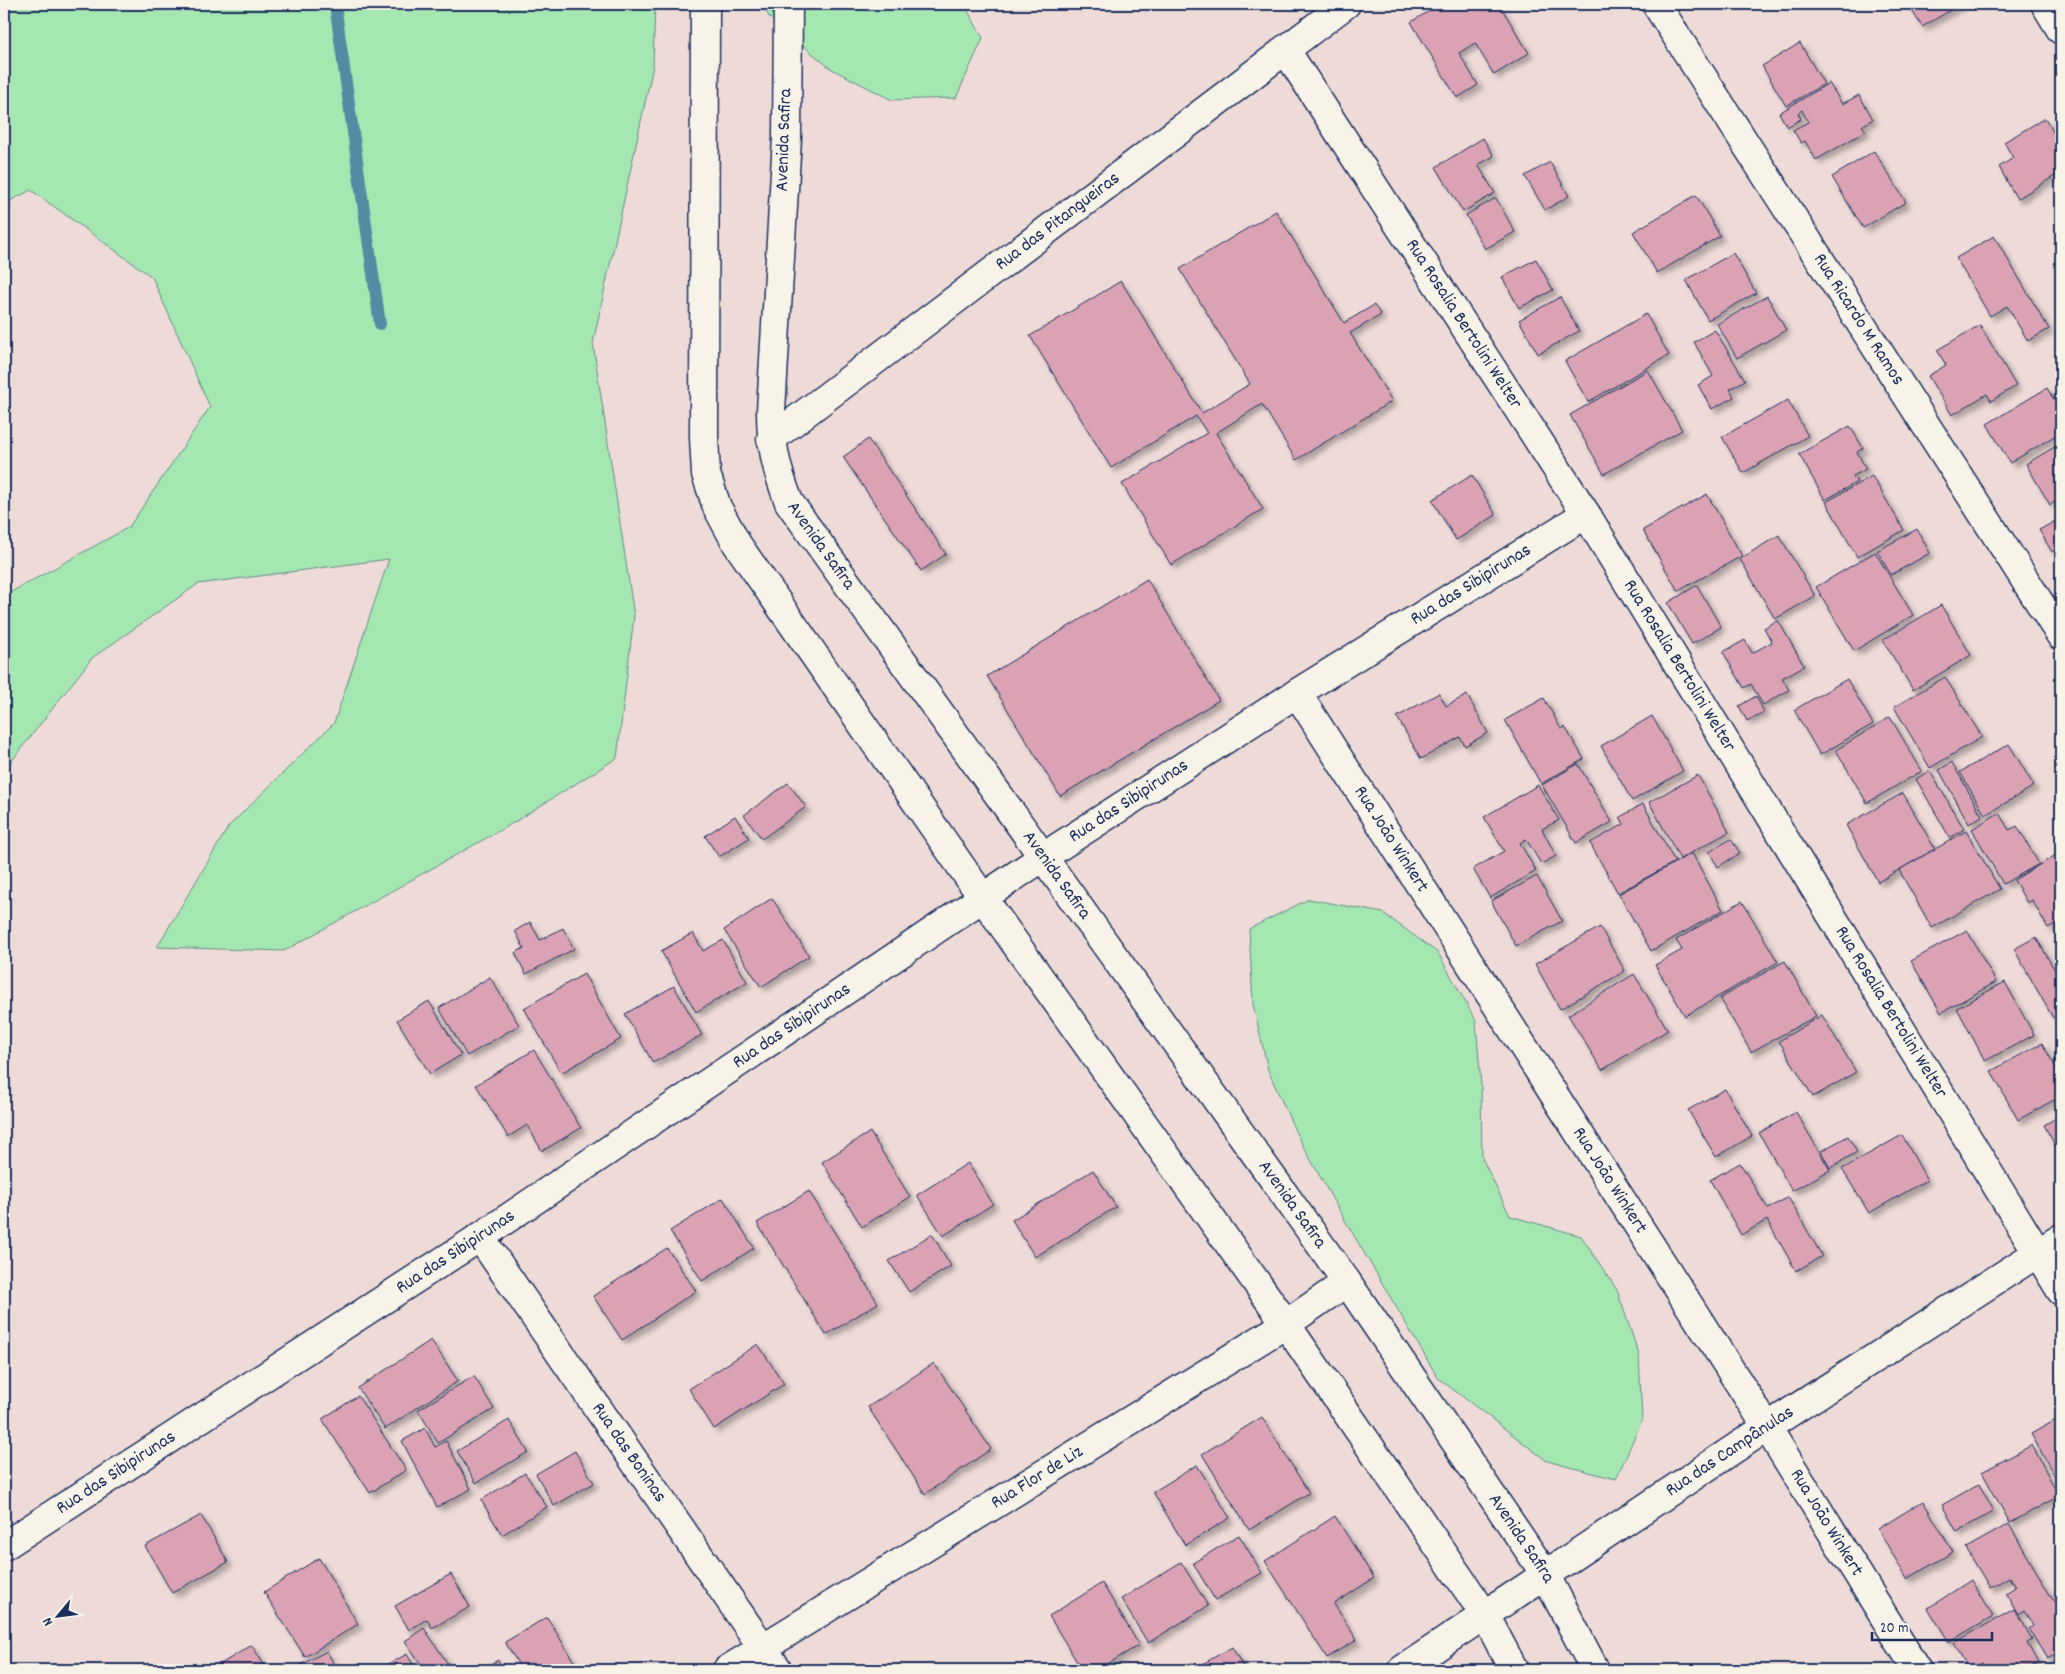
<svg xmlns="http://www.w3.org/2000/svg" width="2065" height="1674" font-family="Dekko,sans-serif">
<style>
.green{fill:#a5e7b1;stroke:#608b88}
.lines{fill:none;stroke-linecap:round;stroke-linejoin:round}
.stream{stroke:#538ba2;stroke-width:12}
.building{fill:#daa2b3;stroke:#1b2f5e;filter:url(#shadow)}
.minor-casing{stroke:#1b2f5e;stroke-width:31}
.minor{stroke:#f7f3e8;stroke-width:28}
.labels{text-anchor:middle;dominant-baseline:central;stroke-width:5;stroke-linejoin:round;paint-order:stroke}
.street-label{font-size:19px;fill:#1b2f5e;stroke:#f7f3e8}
</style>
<defs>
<filter id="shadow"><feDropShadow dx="4.5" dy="4.5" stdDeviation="2.5" flood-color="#0004"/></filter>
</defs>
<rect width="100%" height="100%" fill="#eedbd8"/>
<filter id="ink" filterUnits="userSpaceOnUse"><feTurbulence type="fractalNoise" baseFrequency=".02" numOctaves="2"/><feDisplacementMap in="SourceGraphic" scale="10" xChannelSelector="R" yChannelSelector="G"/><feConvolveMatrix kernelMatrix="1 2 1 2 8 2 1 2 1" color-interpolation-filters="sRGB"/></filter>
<g filter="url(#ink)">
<g class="green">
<path d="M4,4H655L653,66L593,343L634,616L617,758L508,826L284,951L157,947L229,826L334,723L389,559L198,584L92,658L10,763L4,758V596L129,527L210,407L152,277L31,190L4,204Z"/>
<path d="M763,4H964L983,38L956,98L892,100L830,68L769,17Z"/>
<path d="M1309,899L1383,913L1438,953L1476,1021L1481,1085L1482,1158L1510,1216L1581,1236L1617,1290L1639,1355L1642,1420L1616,1479L1547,1461L1438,1378L1333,1200L1297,1135L1268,1070L1253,1004L1249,929Z"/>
</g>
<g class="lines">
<path class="stream" d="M335,4L380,324"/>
</g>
<g class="building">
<path d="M1441,4H1499L1529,53L1494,75L1475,43L1459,53L1478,85L1457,98L1411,22Z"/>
<path d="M1908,4H1961L1922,27Z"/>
<path d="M1800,43L1824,84L1786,106L1762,66Z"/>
<path d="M1829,83L1842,104L1859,95L1873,119L1862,126L1866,131L1816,160L1805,141L1801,143L1793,130L1808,122L1802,110L1798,113L1801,119L1787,127L1779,113Z"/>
<path d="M2045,118L2061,145V172L2017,199L1999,167L2013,158L2004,142Z"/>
<path d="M1483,138L1494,156L1478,165L1495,193L1463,212L1436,167Z"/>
<path d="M1874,151L1906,202L1863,228L1832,177Z"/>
<path d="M1550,162L1569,196L1545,210L1525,176Z"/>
<path d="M1696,195L1720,236L1657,273L1633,232Z"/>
<path d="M1496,198L1515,232L1485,249L1466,215Z"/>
<path d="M1276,211L1344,323L1374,305L1381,315L1350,333L1392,401L1296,460L1262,404L1216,433L1263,509L1171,565L1122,484L1207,433L1196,416L1111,468L1030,336L1121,281L1202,413L1250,384L1180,269Z"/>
<path d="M1994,236L2049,329L2028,341L2007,306L1990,316L1956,258Z"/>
<path d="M1733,253L1756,293L1708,320L1686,280Z"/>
<path d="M1536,259L1553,290L1519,308L1502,277Z"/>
<path d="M1767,296L1786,330L1737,358L1717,324Z"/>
<path d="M1560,297L1579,331L1538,354L1519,320Z"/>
<path d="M1646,314L1669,355L1588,402L1565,361Z"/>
<path d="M1980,325L2016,386L1991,401L1987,394L1952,415L1928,376L1946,365L1937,350Z"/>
<path d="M1715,330L1745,380L1730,389L1734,397L1712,409L1698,385L1713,376L1694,342Z"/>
<path d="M1648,370L1682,430L1604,474L1570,415Z"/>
<path d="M2047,388L2061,411V432L2010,463L1987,424Z"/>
<path d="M1788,400L1808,436L1743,473L1722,437Z"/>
<path d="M1850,426L1863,448L1857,452L1866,469L1853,476L1857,482L1825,500L1799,454Z"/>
<path d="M868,439L946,554L921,571L843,457Z"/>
<path d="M2061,443V498L2050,505L2026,464Z"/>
<path d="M1472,475L1496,515L1456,540L1432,500Z"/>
<path d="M1872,476L1904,530L1857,557L1826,502Z"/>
<path d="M1707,494L1742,556L1678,591L1643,530Z"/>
<path d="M2061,518V546L2052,552L2039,530Z"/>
<path d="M1917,529L1930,553L1891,575L1877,551Z"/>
<path d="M1779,535L1815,596L1775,619L1740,559Z"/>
<path d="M1875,552L1913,615L1854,651L1816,587Z"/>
<path d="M1147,579L1219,700L1060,796L987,676Z"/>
<path d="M1697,585L1721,627L1692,644L1668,603Z"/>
<path d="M1941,605L1971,655L1913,690L1883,640Z"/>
<path d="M1778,620L1804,666L1782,678L1789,690L1763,705L1751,684L1744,688L1723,652L1745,640L1752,653L1772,642L1764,628Z"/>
<path d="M1945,677L1982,737L1930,768L1894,707Z"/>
<path d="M1847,679L1873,724L1820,755L1794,710Z"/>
<path d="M1439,693L1446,706L1467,695L1488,733L1465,746L1460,737L1421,759L1397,717Z"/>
<path d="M1756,696L1764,712L1747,721L1739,706Z"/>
<path d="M1544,698L1561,729L1565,727L1584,759L1541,784L1505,720Z"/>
<path d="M1652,716L1683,771L1632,801L1601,746Z"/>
<path d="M1890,717L1922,771L1867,803L1836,750Z"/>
<path d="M2009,744L2034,786L1985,815L1960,772Z"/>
<path d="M1952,762L1982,816L1969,824L1939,770Z"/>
<path d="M1578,764L1612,822L1576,843L1542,785Z"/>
<path d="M1930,771L1964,829L1950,838L1916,779Z"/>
<path d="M1698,775L1729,832L1680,859L1649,802Z"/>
<path d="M788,783L806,807L762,839L744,815Z"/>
<path d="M1538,785L1559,820L1542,829L1556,856L1541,864L1526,839L1520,843L1536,871L1490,898L1473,869L1504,851L1484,817Z"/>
<path d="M1903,793L1935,849L1878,882L1846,825Z"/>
<path d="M1643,804L1675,862L1618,893L1590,843L1624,824L1620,817Z"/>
<path d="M1999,813L2009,830L2017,826L2039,864L2003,884L1972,829Z"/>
<path d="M735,816L749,838L719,857L705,836Z"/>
<path d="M1966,831L2000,889L1932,928L1899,870Z"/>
<path d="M1731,839L1740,853L1718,867L1709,852Z"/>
<path d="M2061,852V920L2048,928L2032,900L2027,903L2014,880Z"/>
<path d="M1692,853L1723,910L1651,951L1619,894Z"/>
<path d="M1537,876L1562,921L1516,946L1491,901Z"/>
<path d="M772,898L809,956L761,987L724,930Z"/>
<path d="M1742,901L1778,962L1685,1016L1655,965L1682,950L1676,940Z"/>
<path d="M530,922L540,940L563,928L574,949L526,974L515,953L524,948L515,931Z"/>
<path d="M1600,927L1625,971L1560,1009L1535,964Z"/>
<path d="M1967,930L1996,982L1941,1013L1911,961Z"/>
<path d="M693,933L703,951L723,940L747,982L696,1012L661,951Z"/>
<path d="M2036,937L2061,981V1014L2053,1018L2014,949Z"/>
<path d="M1785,961L1816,1016L1751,1052L1720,998Z"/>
<path d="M584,974L621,1039L561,1073L524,1008Z"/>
<path d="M1634,974L1668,1030L1602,1070L1568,1015Z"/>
<path d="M490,977L519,1025L467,1056L439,1008Z"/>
<path d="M2005,982L2034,1035L1985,1061L1957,1008Z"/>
<path d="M674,986L702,1035L653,1063L625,1014Z"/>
<path d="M429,1001L461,1055L430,1074L397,1020Z"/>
<path d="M1822,1015L1856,1072L1813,1097L1779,1041Z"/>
<path d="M2042,1043L2061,1077V1096L2018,1120L1991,1071Z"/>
<path d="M534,1050L581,1128L542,1151L527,1125L508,1137L476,1085Z"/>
<path d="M1725,1089L1752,1136L1716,1157L1688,1110Z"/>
<path d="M1796,1112L1830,1170L1792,1191L1759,1133Z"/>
<path d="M2061,1115V1156L2044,1125Z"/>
<path d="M870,1132L910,1197L862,1227L822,1162Z"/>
<path d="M1902,1135L1927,1180L1869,1213L1842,1169Z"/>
<path d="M1848,1136L1857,1152L1830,1168L1821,1151Z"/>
<path d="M968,1163L993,1204L943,1236L917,1195Z"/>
<path d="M1740,1163L1768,1209L1788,1197L1822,1256L1796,1271L1767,1220L1741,1235L1710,1180Z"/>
<path d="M1093,1170L1116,1207L1035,1257L1012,1220Z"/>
<path d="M809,1191L878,1303L826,1335L757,1223Z"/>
<path d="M723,1198L754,1248L702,1281L670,1231Z"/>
<path d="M932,1234L951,1266L909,1292L889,1261Z"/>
<path d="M667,1248L696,1291L622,1340L593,1296Z"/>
<path d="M431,1340L458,1381L385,1429L358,1388Z"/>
<path d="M758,1344L784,1384L714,1429L689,1389Z"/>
<path d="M934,1363L991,1449L925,1494L868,1407Z"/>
<path d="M474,1376L494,1409L438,1443L418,1410Z"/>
<path d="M358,1396L406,1470L370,1493L322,1419Z"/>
<path d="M1262,1417L1309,1493L1249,1530L1202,1454Z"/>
<path d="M2061,1417V1487L2031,1434Z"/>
<path d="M509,1420L528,1452L476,1483L457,1451Z"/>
<path d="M425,1428L435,1447L446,1441L471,1489L437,1507L402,1441Z"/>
<path d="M2032,1445L2059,1496L2010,1523L1982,1472Z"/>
<path d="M575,1451L594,1483L554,1506L536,1474Z"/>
<path d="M1197,1465L1230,1518L1185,1545L1153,1492Z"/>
<path d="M525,1473L547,1507L502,1535L481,1500Z"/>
<path d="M1979,1484L1994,1511L1957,1532L1942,1505Z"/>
<path d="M1923,1501L1953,1552L1907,1579L1878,1529Z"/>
<path d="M201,1515L228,1562L172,1593L145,1546Z"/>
<path d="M1335,1516L1374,1578L1334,1604L1357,1640L1327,1658L1265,1561Z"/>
<path d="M2009,1524L2061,1614V1651L2047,1659L2029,1629L2033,1626L2024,1610L2018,1614L2006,1593L2015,1587L2009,1577L1990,1588L1966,1548Z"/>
<path d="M1239,1535L1262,1573L1215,1600L1193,1563Z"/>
<path d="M319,1558L358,1624L305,1657L264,1592Z"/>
<path d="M1181,1562L1208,1606L1148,1643L1121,1599Z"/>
<path d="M451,1574L470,1607L432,1628L427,1619L409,1630L395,1606Z"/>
<path d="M1971,1580L1993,1616L1949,1642L1928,1608Z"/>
<path d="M1102,1583L1139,1645L1098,1670H1082L1049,1616Z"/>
<path d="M2014,1609L2032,1640L2027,1643L2038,1663L2025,1670H1987L1982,1662L1969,1670L1954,1643Z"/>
<path d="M547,1617L579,1670H522L505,1642Z"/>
<path d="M424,1628L452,1670H425L405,1641Z"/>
<path d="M252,1645L267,1670H222L219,1665Z"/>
<path d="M1232,1647L1245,1670H1192Z"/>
<path d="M327,1651L337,1670H291Z"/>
<path d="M407,1654L416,1670H378Z"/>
<path d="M498,1660L504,1670H480Z"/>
</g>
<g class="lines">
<defs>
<g id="minor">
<path d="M705,4L704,438L706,474L717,507L737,544L983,898L1286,1324L1485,1615L1514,1670"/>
<path id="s1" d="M788,4L787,138L771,411C771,447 776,468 789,502L1347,1282L1545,1574L1595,1670"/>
<path id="s2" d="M1656,4L2061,636"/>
<path d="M2045,4L2061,30"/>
<path id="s3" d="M1285,49L1586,514L2061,1291"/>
<path id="s4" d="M771,439L1346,4"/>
<path id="s5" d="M1297,693L1767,1427L1917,1670"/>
<path id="s6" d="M480,1237L778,1670"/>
<path id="s7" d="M4,1546L480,1237L1043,857L1297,693L1586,514"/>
<path id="s8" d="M727,1670L1286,1324L1347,1282"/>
<path id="s9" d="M1402,1670L1767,1427L2061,1238"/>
</g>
</defs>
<use href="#minor" class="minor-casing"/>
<use href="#minor" class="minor"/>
</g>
</g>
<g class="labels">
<g class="street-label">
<text transform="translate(785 140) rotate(-88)">Avenida Safira</text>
<text stroke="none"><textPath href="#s4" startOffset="360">Rua das Pitangueiras</textPath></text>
<text stroke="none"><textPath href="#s2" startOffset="375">Rua Ricardo M Ramos</textPath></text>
<text stroke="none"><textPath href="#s3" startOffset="328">Rua Rosalia Bertolini Welter</textPath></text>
<text stroke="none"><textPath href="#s1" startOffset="555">Avenida Safira</textPath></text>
<text stroke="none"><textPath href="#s7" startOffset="1754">Rua das Sibipirunas</textPath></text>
<text stroke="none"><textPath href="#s3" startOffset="732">Rua Rosalia Bertolini Welter</textPath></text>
<text stroke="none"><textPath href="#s7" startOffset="1349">Rua das Sibipirunas</textPath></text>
<text stroke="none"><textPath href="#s5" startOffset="174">Rua João Winkert</textPath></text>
<text stroke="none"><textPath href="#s1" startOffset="960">Avenida Safira</textPath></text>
<text stroke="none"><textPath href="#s3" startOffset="1138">Rua Rosalia Bertolini Welter</textPath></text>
<text stroke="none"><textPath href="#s7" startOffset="944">Rua das Sibipirunas</textPath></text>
<text stroke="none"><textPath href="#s5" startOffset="579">Rua João Winkert</textPath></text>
<text stroke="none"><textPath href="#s1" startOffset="1365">Avenida Safira</textPath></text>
<text stroke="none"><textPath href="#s7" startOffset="539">Rua das Sibipirunas</textPath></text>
<text stroke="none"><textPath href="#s9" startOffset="394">Rua das Campânulas</textPath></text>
<text stroke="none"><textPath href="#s6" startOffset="262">Rua das Boninas</textPath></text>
<text stroke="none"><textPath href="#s7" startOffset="134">Rua das Sibipirunas</textPath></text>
<text stroke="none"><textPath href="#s8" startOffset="365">Rua Flor de Liz</textPath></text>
<text stroke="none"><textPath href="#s5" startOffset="984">Rua João Winkert</textPath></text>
<text stroke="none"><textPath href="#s1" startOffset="1770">Avenida Safira</textPath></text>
</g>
</g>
<rect width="2065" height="1674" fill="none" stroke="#f7f3e8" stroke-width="20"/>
<rect x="10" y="10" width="2045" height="1654" fill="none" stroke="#1b2f5e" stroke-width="2" filter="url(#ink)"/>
<g transform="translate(58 1616) rotate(241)" stroke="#f7f3e8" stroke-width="4" paint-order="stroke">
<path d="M0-4L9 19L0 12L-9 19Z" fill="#1b2f5e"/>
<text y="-8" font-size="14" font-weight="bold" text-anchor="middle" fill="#1b2f5e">N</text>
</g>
<path d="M1872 1632v8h120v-8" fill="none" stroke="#1b2f5e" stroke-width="2.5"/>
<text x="1880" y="1632" font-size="15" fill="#1b2f5e" stroke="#f7f3e8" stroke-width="4" paint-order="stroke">20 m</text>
</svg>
